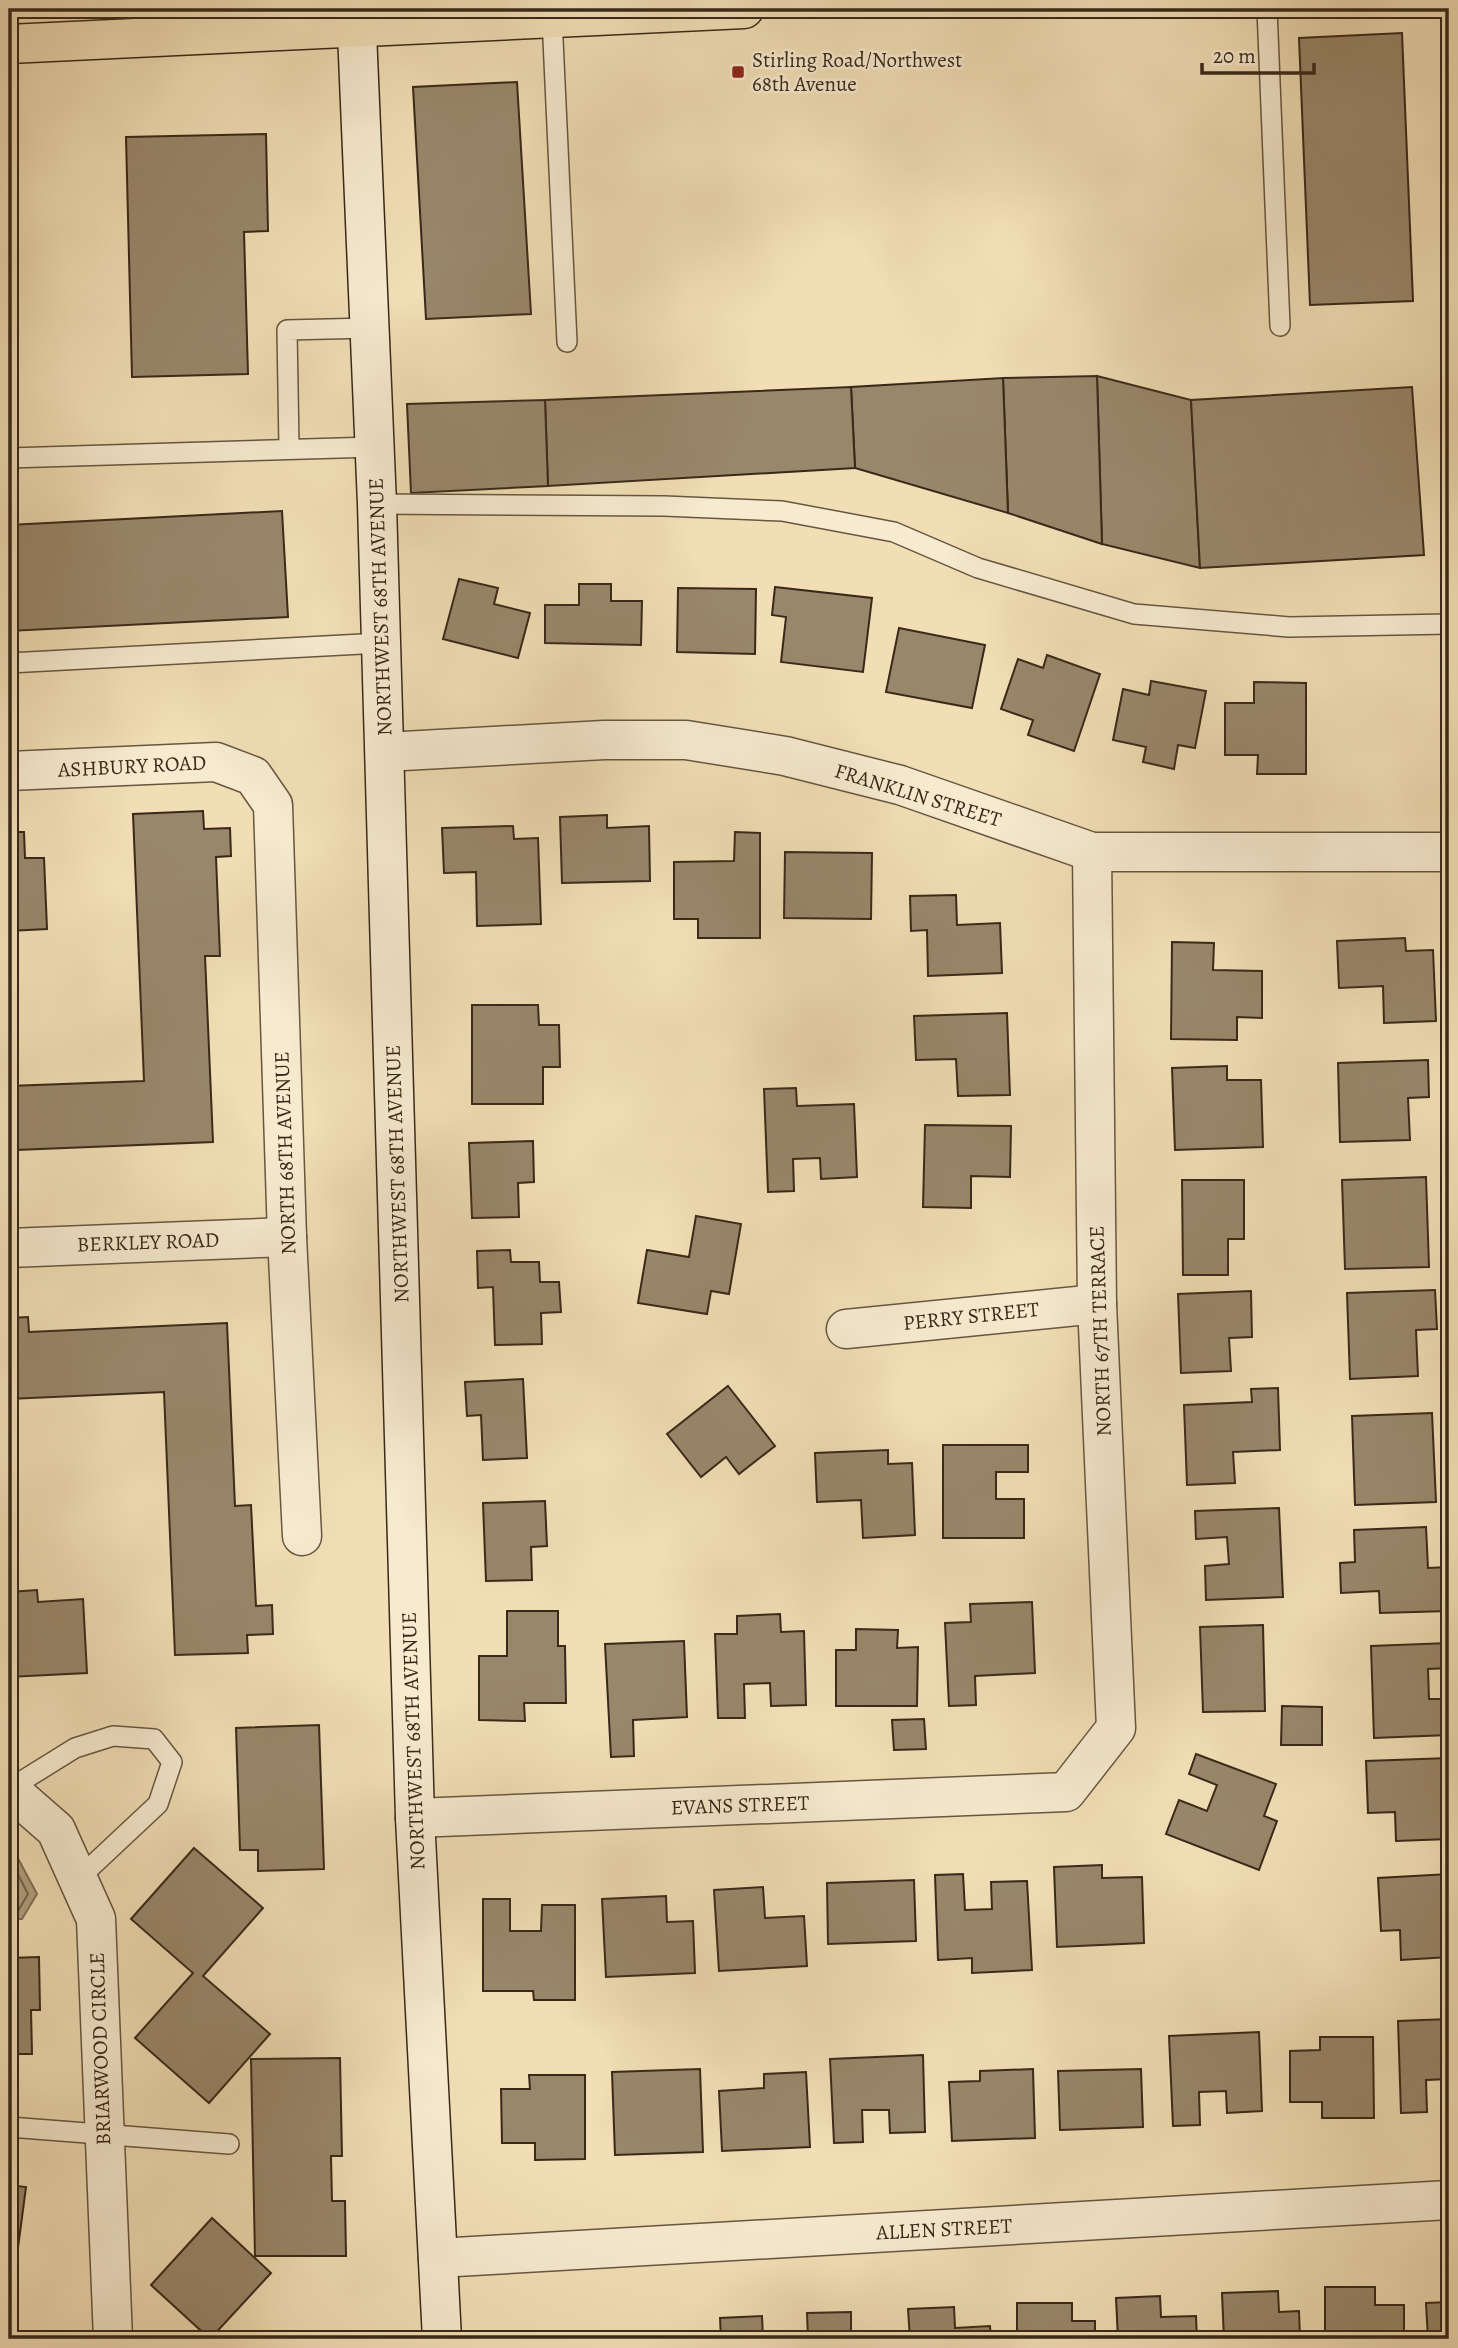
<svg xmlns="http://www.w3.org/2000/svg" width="1458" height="2348" font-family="Alegreya,serif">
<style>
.water{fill:#b2a080;stroke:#827057;stroke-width:2}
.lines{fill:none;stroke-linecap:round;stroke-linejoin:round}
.shore{stroke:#76644d;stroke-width:2}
.building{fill:#99876b;stroke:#39291a;stroke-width:2}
.lane-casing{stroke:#675641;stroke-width:22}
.street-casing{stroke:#675641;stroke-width:41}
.secondary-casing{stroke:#39291a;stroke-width:41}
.primary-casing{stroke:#39291a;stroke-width:41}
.lane{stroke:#f6eacf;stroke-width:19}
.street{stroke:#f6eacf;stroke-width:38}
.secondary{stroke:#f6eacf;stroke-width:38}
.primary{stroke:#f1deb5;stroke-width:38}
.poi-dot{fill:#8f2418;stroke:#f6eacf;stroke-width:2.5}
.labels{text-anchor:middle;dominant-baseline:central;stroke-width:5;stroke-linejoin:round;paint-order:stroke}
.poi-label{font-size:21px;fill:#39291a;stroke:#f6eacf;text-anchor:start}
.street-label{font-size:21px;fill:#39291a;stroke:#f6eacf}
</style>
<rect width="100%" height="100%" fill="#f1deb5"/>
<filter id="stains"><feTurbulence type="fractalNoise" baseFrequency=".00286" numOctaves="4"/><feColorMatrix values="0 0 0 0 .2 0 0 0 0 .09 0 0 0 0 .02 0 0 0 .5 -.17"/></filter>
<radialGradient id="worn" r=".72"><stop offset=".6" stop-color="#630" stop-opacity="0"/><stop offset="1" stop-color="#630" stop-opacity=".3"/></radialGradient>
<path class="water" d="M13,1849L37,1894L22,1919H9V1850Z"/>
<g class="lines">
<path class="shore" d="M9,1857L28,1894L18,1911L9,1912"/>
</g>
<g class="building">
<path d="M1402,33L1413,301L1310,305L1299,38Z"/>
<path d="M517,82L531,314L426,319L413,87Z"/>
<path d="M266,134L268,231L244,232L248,374L132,377L126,137Z"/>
<path d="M1097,376L1191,400L1200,568L1102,544Z"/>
<path d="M1097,376L1102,544L1008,513L1003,378Z"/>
<path d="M1003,378L1008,513L855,468L851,387Z"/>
<path d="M851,387L855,468L548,486L545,400Z"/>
<path d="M1412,387L1424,555L1200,568L1191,400Z"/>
<path d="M545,400L548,486L411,493L407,404Z"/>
<path d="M282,511L288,617L9,631V525Z"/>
<path d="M459,579L498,588L494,604L530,613L518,658L443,639Z"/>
<path d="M579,584H611V601H642L641,645L545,643V605H579Z"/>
<path d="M775,587L872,598L863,672L781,662L786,617L772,615Z"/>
<path d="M678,588L756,589L755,654L677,652Z"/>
<path d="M899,628L985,645L972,708L886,692Z"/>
<path d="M1047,655L1100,674L1074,751L1028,735L1033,720L1001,709L1018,659L1043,668Z"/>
<path d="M1151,681L1206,691L1195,748L1178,745L1174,769L1143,762L1146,747L1113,740L1123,689L1149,695Z"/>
<path d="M1254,682L1306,683V774H1257L1258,755H1225V703H1254Z"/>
<path d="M203,811L204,829L230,828L231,856L216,857L220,956H205L213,1142L16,1150L17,1168H9V1086L144,1081L133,814Z"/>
<path d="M607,815V828L649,826L650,881L562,883L560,817Z"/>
<path d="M513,826L514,839L538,838L541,924L477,926L476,872L444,873L442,828Z"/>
<path d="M9,832H24L25,858H44L47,929L9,931Z"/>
<path d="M735,832L760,833V938H698V919H674V862L734,861Z"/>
<path d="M785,852L872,853L871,919L784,918Z"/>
<path d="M956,895L957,925L1000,923L1002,973L928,976L927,930L911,931L910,896Z"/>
<path d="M1405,938L1406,951L1433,950L1436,1021L1384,1023L1383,986L1339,988L1337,941Z"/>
<path d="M1172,942L1214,943L1213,970L1262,971V1018L1237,1017V1040L1171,1039Z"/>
<path d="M472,1005H538L539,1025H559L560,1067H543V1104H472Z"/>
<path d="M1007,1013L1010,1095L958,1096L956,1059L916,1060L914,1016Z"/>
<path d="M1428,1060L1429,1097L1408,1098L1410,1140L1340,1142L1338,1063Z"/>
<path d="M1227,1066V1080H1261L1263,1147L1175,1150L1172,1068Z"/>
<path d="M796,1088L797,1106L854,1104L857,1177L821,1179L820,1158L793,1159L794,1191L768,1192L764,1089Z"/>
<path d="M925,1125L1011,1126L1010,1177L971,1176V1208L923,1207Z"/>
<path d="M533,1141L534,1182L518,1183L519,1217L472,1218L469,1143Z"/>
<path d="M1426,1177L1429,1267L1345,1269L1342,1180Z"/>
<path d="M1182,1180H1244V1239H1228V1275H1183Z"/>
<path d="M696,1216L741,1224L729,1294L711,1291L707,1314L638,1303L647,1250L689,1257Z"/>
<path d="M510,1250L511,1262H539L540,1282H559L561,1312L541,1313L542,1344L495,1345L493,1287L478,1288L477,1251Z"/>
<path d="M1435,1290L1437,1329L1416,1330L1418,1376L1350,1379L1347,1293Z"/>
<path d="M1251,1291L1252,1337L1229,1338L1231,1371L1181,1373L1178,1294Z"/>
<path d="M28,1317L29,1332L227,1323L235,1506L251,1505L256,1606L272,1605L273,1634L247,1635L248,1653L175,1655L164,1392L9,1399V1318Z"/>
<path d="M523,1379L527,1458L483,1460L481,1415L467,1416L465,1382Z"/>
<path d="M728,1386L775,1446L739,1474L726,1457L701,1477L667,1434Z"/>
<path d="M1278,1388L1280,1450L1233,1452L1235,1483L1187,1485L1184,1405L1252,1402L1251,1389Z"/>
<path d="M1432,1413L1436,1502L1355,1505L1352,1416Z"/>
<path d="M943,1445H1028V1472H996V1499H1024V1538H943Z"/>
<path d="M888,1450V1464L912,1463L915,1535L863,1538L861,1500L817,1502L815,1453Z"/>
<path d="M545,1501L547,1546L531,1547L532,1580L486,1581L483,1503Z"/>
<path d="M1279,1508L1283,1597L1206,1600L1205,1566L1229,1564L1227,1537L1196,1539L1195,1511Z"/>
<path d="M1426,1527L1428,1568L1449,1567V1611L1380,1613L1379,1591L1341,1593L1340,1563L1355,1562L1354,1530Z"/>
<path d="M37,1590L38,1602L83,1599L87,1673L9,1677V1592Z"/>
<path d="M1032,1602L1035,1673L975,1676L976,1705L949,1706L945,1623L971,1622L970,1604Z"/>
<path d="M507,1611H558V1646H565L566,1703H524L525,1721L479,1720V1656H507Z"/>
<path d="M780,1614L781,1632L804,1631L806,1705L771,1706L770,1683L744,1684L745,1718H718L715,1634H737V1616Z"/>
<path d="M1263,1625L1265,1711L1203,1712L1200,1627Z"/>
<path d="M856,1629L898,1630L897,1648L918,1647L917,1706H836V1650H856Z"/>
<path d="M684,1641L687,1717L633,1720L634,1756L611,1757L605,1644Z"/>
<path d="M1449,1643V1668L1428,1669L1429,1699H1449V1735L1374,1738L1371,1646Z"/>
<path d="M1282,1706L1322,1707V1745H1281Z"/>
<path d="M924,1719L926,1749L894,1750L892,1720Z"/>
<path d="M319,1725L324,1869L258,1871V1850H240L236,1728Z"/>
<path d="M1196,1754L1276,1784L1264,1816L1277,1821L1259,1870L1166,1834L1179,1800L1207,1811L1217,1785L1189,1774Z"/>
<path d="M1449,1758V1839L1396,1841L1395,1812L1368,1813L1366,1761Z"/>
<path d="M194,1848L263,1908L203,1976L270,2034L209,2103L135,2038L193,1973L131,1919Z"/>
<path d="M1102,1865V1878L1142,1877L1144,1943L1057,1947L1054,1867Z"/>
<path d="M963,1874L965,1910L992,1909L991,1882L1027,1881L1032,1970L972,1973V1958L938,1960L935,1875Z"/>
<path d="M1449,1874V1957L1401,1960L1400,1930L1381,1931L1378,1878Z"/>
<path d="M914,1880L916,1941L828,1944L827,1883Z"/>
<path d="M763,1887L765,1918L804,1916L807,1966L719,1971L714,1890Z"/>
<path d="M666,1896L667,1922L693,1921L695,1973L606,1977L602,1899Z"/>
<path d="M483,1899H510V1931H541L542,1905H575V2000H534L533,1991H483Z"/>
<path d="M39,1957L40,2010H31L32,2054H9V1958Z"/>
<path d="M1449,2019V2079L1426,2080L1427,2112L1401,2113L1398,2021Z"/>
<path d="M1259,2032L1262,2111L1227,2113L1226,2091L1199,2092L1200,2125L1173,2126L1169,2036Z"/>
<path d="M1320,2037H1373L1374,2118H1322V2102H1290V2051L1320,2050Z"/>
<path d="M923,2055L925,2132L890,2133L889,2110H862L863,2142L834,2143L830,2059Z"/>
<path d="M340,2058L342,2156H331L332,2201H345L346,2256H255L251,2059Z"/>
<path d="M700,2069L703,2152L615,2155L612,2072Z"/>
<path d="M1033,2069L1035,2138L952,2141L949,2082L980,2081V2071Z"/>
<path d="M1141,2069L1143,2127L1060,2130L1058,2071Z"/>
<path d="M806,2072L810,2147L722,2151L719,2091L764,2088V2074Z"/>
<path d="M529,2075H585V2159L535,2160V2143H502L501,2089H530Z"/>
<path d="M9,2185L26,2187L9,2316Z"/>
<path d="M212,2218L271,2273L210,2339L151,2285Z"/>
<path d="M1325,2287H1375V2305H1404V2339H1325Z"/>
<path d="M1278,2291L1279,2312L1299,2311L1300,2339H1224L1222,2293Z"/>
<path d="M1160,2296L1161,2317L1196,2316L1197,2339H1118L1116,2298Z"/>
<path d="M1449,2302V2339H1428L1426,2303Z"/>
<path d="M1017,2303H1072V2321H1095V2339H1017Z"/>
<path d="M954,2307L955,2328L990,2326L991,2339H910L908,2309Z"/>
<path d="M851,2312V2333L889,2332L890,2339H808L807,2313Z"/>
<path d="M762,2316L763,2338L784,2337V2339H705H721L720,2318Z"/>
<path d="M575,2333V2339H503V2336Z"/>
</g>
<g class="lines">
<defs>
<g id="lane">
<path d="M1267,9L1280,326"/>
<path d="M552,18L567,342"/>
<path d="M289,447L287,330L369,328"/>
<path d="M9,458L374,447"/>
<path d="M377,504L664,506L782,511L894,532L978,568L1134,614L1289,627L1449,624"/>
<path d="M9,663L381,643"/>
<path d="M9,1789L75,1748L113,1736L154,1739L172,1762L158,1804L78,1879"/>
<path d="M9,2127L229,2144"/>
</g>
<g id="street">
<path d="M385,752L604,740H686L785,756L900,785L1092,852H1449"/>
<path d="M9,771L216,762L253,776L273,805L287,1237L302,1536"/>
<path d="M9,1248L287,1237"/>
<path d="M846,1329L1097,1304"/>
<path d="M9,1789L56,1830L96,1919L113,2339"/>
<path d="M415,1818L1066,1792L1116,1728L1097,1304L1092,852"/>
<path d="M438,2258L1449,2200"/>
</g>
<path id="secondary" d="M356,9L377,504L415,1818L442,2339"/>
<path id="primary" d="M9,44L744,9"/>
</defs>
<use href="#lane" class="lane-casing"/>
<use href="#street" class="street-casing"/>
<use href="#secondary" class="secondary-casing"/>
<use href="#primary" class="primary-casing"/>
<use href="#lane" class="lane"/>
<use href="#street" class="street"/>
<use href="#secondary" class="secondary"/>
<use href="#primary" class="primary"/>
</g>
<rect class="poi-dot" x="731" y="65" width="14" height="14" rx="3.5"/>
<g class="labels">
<g class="poi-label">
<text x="752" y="60">Stirling Road/Northwest<tspan x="752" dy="24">68th Avenue</tspan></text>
</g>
<g class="street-label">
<text transform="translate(380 607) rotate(-92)">NORTHWEST 68TH AVENUE</text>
<text transform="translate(132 766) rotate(-3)">ASHBURY ROAD</text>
<text transform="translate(918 795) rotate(17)">FRANKLIN STREET</text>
<text transform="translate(285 1153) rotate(-92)">NORTH 68TH AVENUE</text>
<text transform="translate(397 1174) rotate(-92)">NORTHWEST 68TH AVENUE</text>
<text transform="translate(148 1242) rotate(-2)">BERKLEY ROAD</text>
<text transform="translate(971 1316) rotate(-6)">PERRY STREET</text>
<text transform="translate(1100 1331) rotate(-92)">NORTH 67TH TERRACE</text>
<text transform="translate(413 1741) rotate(-92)">NORTHWEST 68TH AVENUE</text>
<text transform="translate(740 1805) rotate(-2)">EVANS STREET</text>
<text transform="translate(100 2049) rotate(-92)">BRIARWOOD CIRCLE</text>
<text transform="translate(944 2229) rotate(-3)">ALLEN STREET</text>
</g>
</g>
<rect width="1458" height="2348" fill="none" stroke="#f1deb5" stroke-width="35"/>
<rect x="10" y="10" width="1437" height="2327" fill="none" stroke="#39291a" stroke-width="3.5"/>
<rect x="18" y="18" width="1423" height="2313" fill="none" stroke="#39291a" stroke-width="2"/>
<path d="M1202 63v10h112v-10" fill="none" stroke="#39291a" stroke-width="3.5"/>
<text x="1213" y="63" font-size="21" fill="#39291a" stroke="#f6eacf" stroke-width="5" paint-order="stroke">20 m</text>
<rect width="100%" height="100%" filter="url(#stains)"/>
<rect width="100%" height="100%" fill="url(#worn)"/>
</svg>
